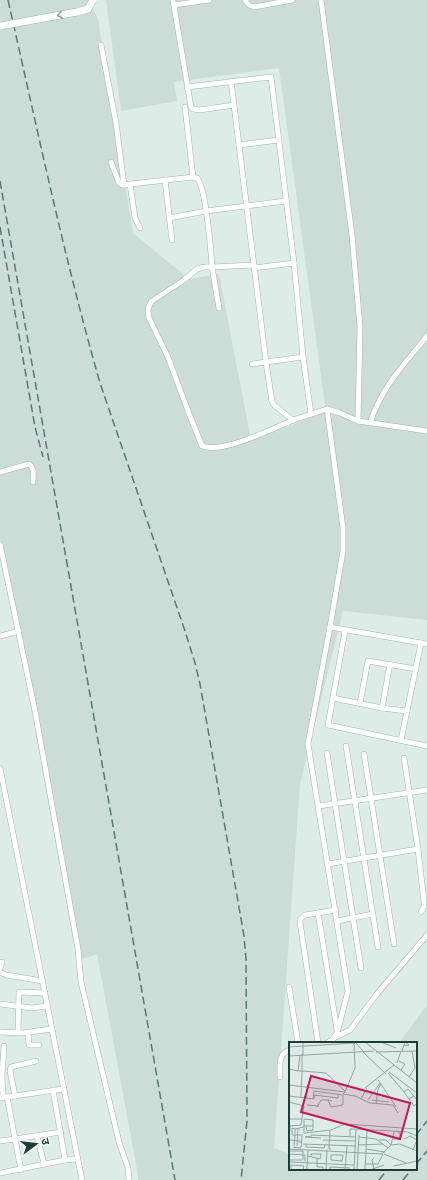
<svg xmlns="http://www.w3.org/2000/svg" width="427" height="1180" font-family="'Roboto Condensed','Noto Sans Devanagari',sans-serif">
<style>
.built{fill:#ccdcd7}
.lines{fill:none;stroke-linecap:round;stroke-linejoin:round}
.street-casing{stroke:#a1b4af;stroke-width:6}
.street{stroke:#fff;stroke-width:5}
.rail{stroke:#587975;stroke-width:1.5;stroke-dasharray:8 4;stroke-linecap:butt}
.secondary-bridge-casing{stroke:#9cb9b2;stroke-width:8;stroke-linecap:butt}
.secondary-bridge{stroke:#fff;stroke-width:7}
.oneway{stroke:#8e9e9c}
.inset-road{fill:none;stroke:#91a6a1;stroke-width:1}
.view{fill:#c2185b;fill-opacity:0.15;stroke:#c2185b;stroke-width:2}
.inset-edge{fill:none;stroke:#1e3d39;stroke-width:2}
</style>
<rect width="100%" height="100%" fill="#deece7"/>
<path class="built" d="M0,0H89L98,19L133,233L189,279L219,274L251,440L326,412L279,68L174,82L177,101L121,111L106,0H427V620L343,611L300,784L274,1148L290,1154V1169H416V1043H399L427,1005V1180H138V1175L97,954L77,961L0,537Z"/>
<g class="lines">
<defs>
<g id="street">
<path d="M173,0L191,107L193,109L200,110L234,105"/>
<path d="M245,0L249,5L254,7L292,0"/>
<path d="M321,0L352,235L360,327L358,421L427,431"/>
<path d="M174,5L209,0"/>
<path d="M101,45L116,123L124,185"/>
<path d="M231,81L266,362L303,357"/>
<path d="M187,87L271,77L294,263L303,357L311,414"/>
<path d="M185,107L193,177"/>
<path d="M239,145L279,140"/>
<path d="M111,162L119,183L122,185L193,177L197,178C206,187 211,251 212,267L254,265"/>
<path d="M165,180L172,240"/>
<path d="M130,184L135,218L140,228"/>
<path d="M169,218L206,211L286,201"/>
<path d="M254,268L294,263"/>
<path d="M219,308L212,267H204L197,269L184,280L155,299L151,302L148,309L149,318L168,357L188,411L202,446C223,454 271,429 291,421C303,416 315,413 327,409"/>
<path d="M252,364L266,362L272,402L275,406L293,420"/>
<path d="M370,423C382,386 404,365 427,336"/>
<path d="M0,472L29,464C35,468 33,476 33,482"/>
<path d="M0,544L35,711L78,949L81,982L119,1142L128,1168L129,1180"/>
<path d="M330,627L427,644"/>
<path d="M345,631L328,725L427,746"/>
<path d="M0,636L19,631"/>
<path d="M333,698L382,708L390,664"/>
<path d="M360,703L368,661L416,669"/>
<path d="M382,708L407,711"/>
<path d="M401,740L421,643"/>
<path d="M346,746L378,947"/>
<path d="M327,753L361,968"/>
<path d="M364,754L394,944"/>
<path d="M404,758L418,849L424,902V907L421,912"/>
<path d="M0,768L82,1180"/>
<path d="M319,806L427,790"/>
<path d="M328,864L418,849"/>
<path d="M336,910L318,913L337,1030"/>
<path d="M337,921L373,914"/>
<path d="M0,968L2,962"/>
<path d="M0,972L6,975L43,981"/>
<path d="M289,987L298,1043"/>
<path d="M0,1004L32,1008L47,1006"/>
<path d="M0,1032L22,1033L52,1029"/>
<path d="M18,1033L19,992L45,993"/>
<path d="M28,1033L29,1045H39"/>
<path d="M336,1037L350,1030L376,995L427,935"/>
<path d="M318,1043L300,922V919L305,915L318,913"/>
<path d="M327,1043L333,1039L337,1033L348,991L308,744L330,627L343,551V528L327,409L340,413L358,421"/>
<path d="M280,1077C280,1066 278,1053 290,1050"/>
<path d="M15,1096L10,1071L11,1067L36,1061"/>
<path d="M3,1097L2,1076L4,1046"/>
<path d="M7,1097L15,1139L61,1132"/>
<path d="M0,1098L63,1089"/>
<path d="M37,1136L44,1164"/>
<path d="M0,1141L15,1139L21,1170"/>
<path d="M65,1160L77,1159"/>
<path d="M0,1173L65,1160L53,1090"/>
</g>
</defs>
<use href="#street" class="street-casing"/>
<use href="#street" class="street"/>
<g class="rail">
<path d="M8,0C37,128 64,257 100,383L185,631L195,663L200,684L244,936L246,959L247,1121L241,1180"/>
<path d="M0,181L175,1180"/>
<path d="M0,227L35,427L43,457"/>
<path d="M416,1135L427,1121"/>
<path d="M416,1164L427,1151"/>
<path d="M379,1180L388,1169"/>
<path d="M403,1180L412,1169"/>
</g>
<defs>
<path id="secondary-bridge" d="M0,26L77,12L88,9L93,0"/>
</defs>
<use href="#secondary-bridge" class="secondary-bridge-casing"/>
<use href="#secondary-bridge" class="secondary-bridge"/>
</g>
<defs><path id="oneway-chevron" d="M-2-3.5L2.5 0L-2 3.5" fill="none" stroke-width="1.6" stroke-linecap="round" stroke-linejoin="round"/></defs>
<use class="oneway" href="#oneway-chevron" transform="translate(60 15) rotate(170)"/>
<g transform="translate(289 1042)">
<rect width="128" height="128" fill="#deece7"/>
<path class="inset-road" d="M14,0V13M76,0L128,41M92,0L107,6M67,1L75,10M0,5L66,1M113,9L116,0L120,3L114,4M74,10L97,32M87,10L128,9M13,12V29L37,31L56,49M0,14L85,9M110,19L116,22L112,28M108,21L112,9M0,27L9,29L11,13M9,29H13L12,55M100,30L128,51M99,31L115,50M120,35L126,26L123,9M92,42L107,65M0,43L56,50L66,26L65,0M76,46L105,23M56,50L54,52L66,54L81,61L104,63L109,71M25,53L49,56V53M0,54L25,57L26,53M17,56L19,43M24,57L25,49L54,53M72,57L78,46M120,57L115,50L119,47L125,54M79,58L91,41M83,58L100,60M128,58L125,54L120,57L125,64L128,61M43,59L39,58L42,65L54,63V53M0,60L15,64L12,83L0,84M87,62L89,47L92,42L89,38M18,63L30,64M28,65L32,58H40M0,79L1,77H13M15,84H24V78L15,77V91L42,88L56,82L128,87M17,84L18,89L24,88V84M6,87L3,86V93H6V87L15,85M41,88L40,107H42M22,93L67,95M23,94L16,95L32,96M61,95V87H67M70,95L87,97L99,106M104,97H111V91H109M115,97L121,94L128,98L124,108M0,98L11,99V101M34,98L67,99M89,98H97L102,103M0,100L1,84M14,102L67,104M17,102V105L35,106L36,103M69,103L94,102M102,103L105,90M5,104L6,93H12M8,104L9,87M4,105L12,106L13,92M0,107L93,112L102,103L111,102L128,109M77,107L96,110M0,109H14V118M0,112L16,113V119M95,112L117,121M42,113H54L53,119L42,118ZM19,114L31,117L32,112H22V114M85,116L83,118L85,127M28,117V125H34V128M0,118H13M0,120L65,123M76,122H89L94,112M105,124L128,119M2,128V123L15,124L14,128M18,128L19,108M37,128L38,108M41,128V125L61,126M56,128L58,104M65,128L67,87L119,90L128,94M68,128L70,93M76,128L78,88M81,128L95,123M97,128H114"/>
<path class="view" d="M22,34L121,61L111,97L12,70Z"/>
<rect width="128" height="128" class="inset-edge"/>
</g>
<g transform="translate(36 1144) rotate(75)" stroke="#eff8f5" stroke-width="3" paint-order="stroke">
<path d="M0-3L7 15L0 10L-7 15Z" fill="#1e3d39"/>
<text y="-6" font-size="11" font-weight="bold" text-anchor="middle" fill="#1e3d39">उ</text>
</g>
</svg>
